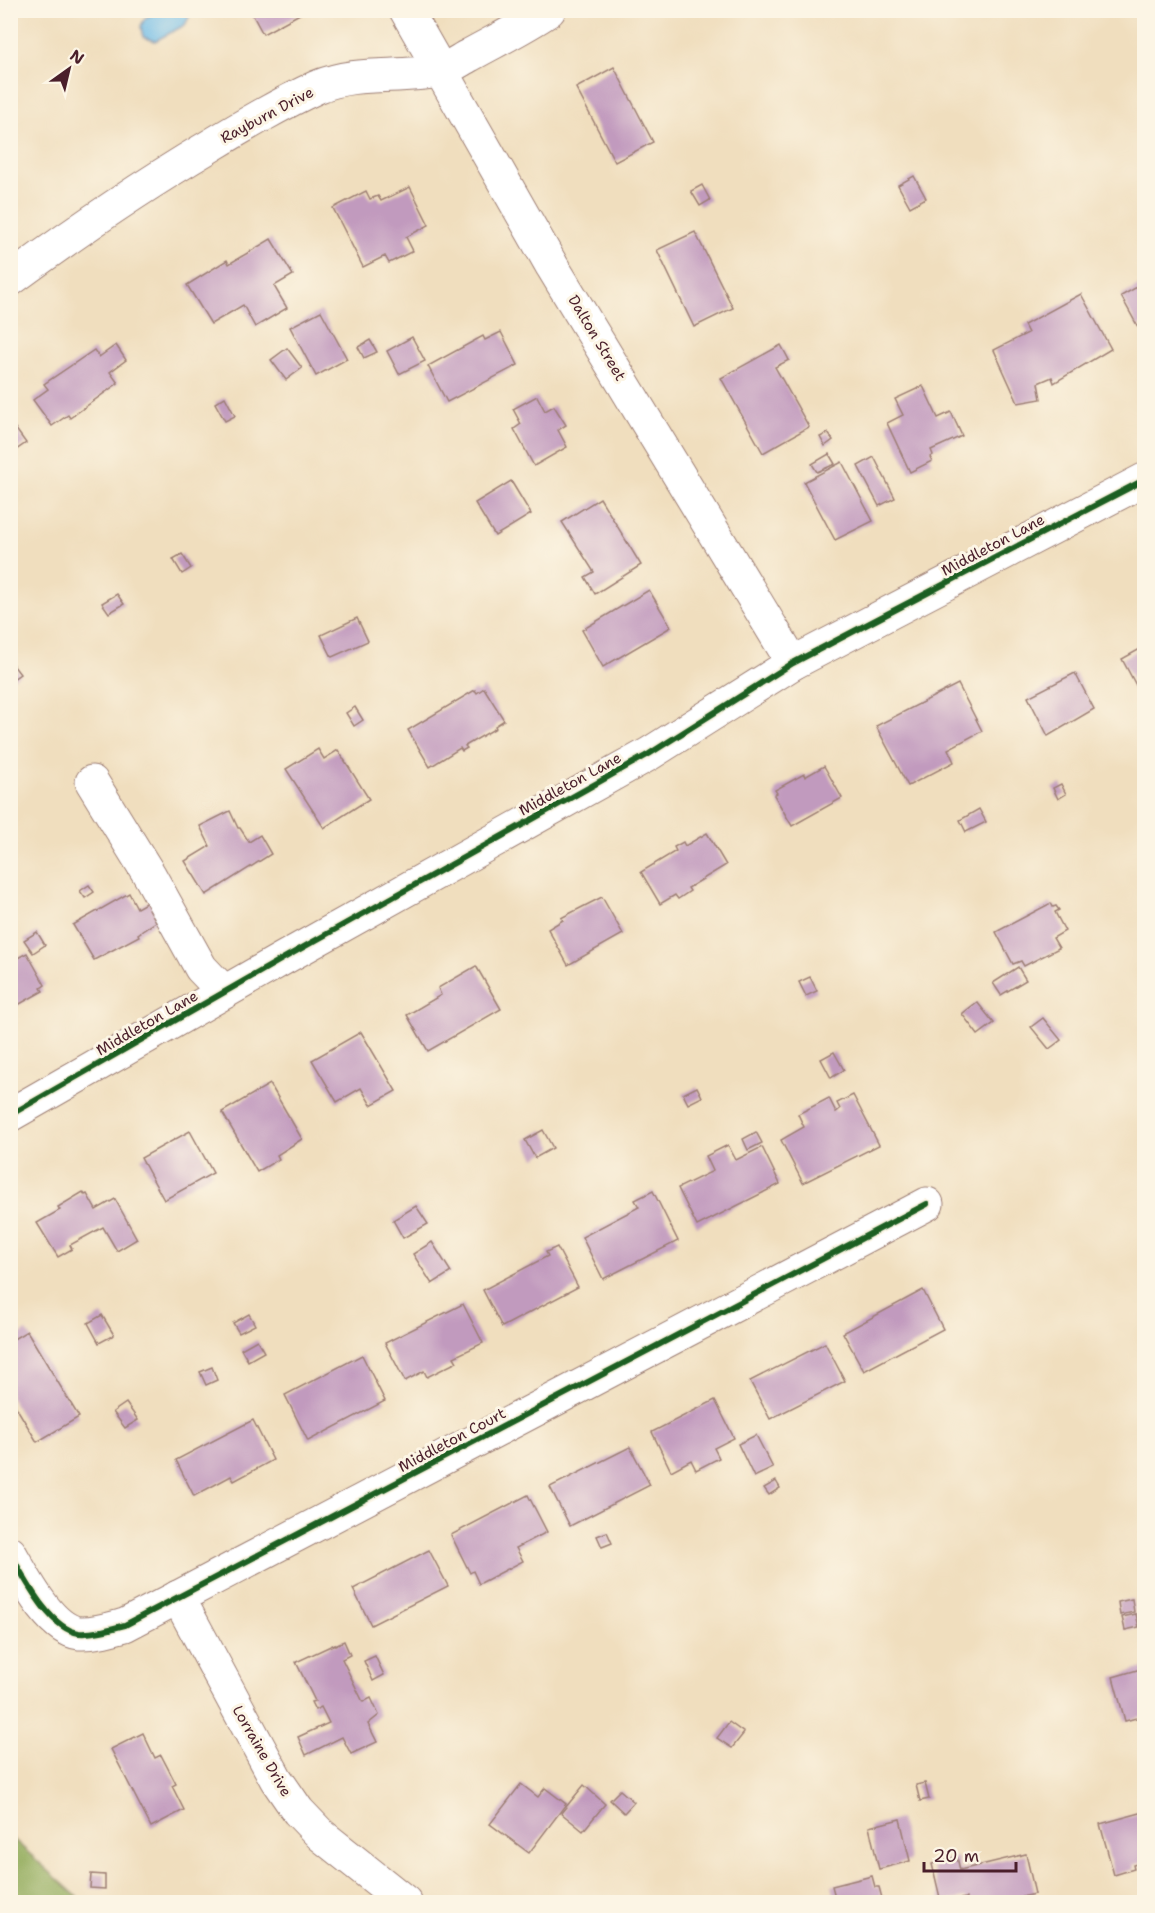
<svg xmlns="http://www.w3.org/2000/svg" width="1155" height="1913" font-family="'Shantell Sans',sans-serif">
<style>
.forest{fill:#94ad5f;stroke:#6f6645;stroke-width:1.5}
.water{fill:#6ebce8;stroke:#5c6e8a;stroke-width:1.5}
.building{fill:#c19abe}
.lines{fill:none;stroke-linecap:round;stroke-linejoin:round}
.minor-casing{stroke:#9d7e74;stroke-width:35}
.minor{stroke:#fff;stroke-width:33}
.cycleway-casing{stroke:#fcf5e5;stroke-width:10}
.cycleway{stroke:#1b5e20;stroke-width:6}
.labels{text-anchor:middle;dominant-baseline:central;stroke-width:6;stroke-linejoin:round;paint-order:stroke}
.street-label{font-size:15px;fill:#4a1f2b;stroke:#fcf5e5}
</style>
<rect width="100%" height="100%" fill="#fcf5e5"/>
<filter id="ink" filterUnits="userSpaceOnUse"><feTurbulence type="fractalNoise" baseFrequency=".0167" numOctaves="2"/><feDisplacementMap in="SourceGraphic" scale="12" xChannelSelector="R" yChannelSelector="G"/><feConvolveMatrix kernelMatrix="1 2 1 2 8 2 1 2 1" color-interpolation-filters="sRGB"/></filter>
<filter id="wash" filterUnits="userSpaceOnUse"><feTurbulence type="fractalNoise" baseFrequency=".008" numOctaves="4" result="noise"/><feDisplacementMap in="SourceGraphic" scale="24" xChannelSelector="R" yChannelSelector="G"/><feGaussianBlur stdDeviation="1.35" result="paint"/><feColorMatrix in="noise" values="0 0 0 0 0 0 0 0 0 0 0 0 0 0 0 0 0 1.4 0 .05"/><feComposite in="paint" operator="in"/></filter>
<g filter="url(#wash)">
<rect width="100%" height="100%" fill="#f0debe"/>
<path class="forest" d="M11,1837L83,1902H11Z"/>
<path class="water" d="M158,11H189L190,15L185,25L155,41L143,37L141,26L145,18Z"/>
<g id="blocks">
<g class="building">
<path d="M250,10H307L263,34Z"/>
<path d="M614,67L653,142L615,162L576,88Z"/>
<path d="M914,176L926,198L910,207L898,185Z"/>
<path d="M702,185L710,200L700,206L691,191Z"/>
<path d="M410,187L429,225L406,237L413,251L389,263L385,256L363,267L333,208L366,191L370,199L378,196L381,201Z"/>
<path d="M695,232L733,308L694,327L657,250Z"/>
<path d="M271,239L293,275L274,286L287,308L255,327L243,305L211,324L187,285L227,260L229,264Z"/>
<path d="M1144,283V324L1138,327L1121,296Z"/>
<path d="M1081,294L1111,349L1054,383L1052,377L1038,383L1041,399L1018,403L994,350L1028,333L1024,325Z"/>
<path d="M321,311L347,359L316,376L290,327Z"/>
<path d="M501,332L518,365L447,402L428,366L483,336L485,340Z"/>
<path d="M412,337L425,361L399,374L387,351Z"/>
<path d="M370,340L377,352L364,358L358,347Z"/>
<path d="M116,345L126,360L110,372L118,383L70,418L68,415L52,426L33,400L48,389L44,384L94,350L99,357Z"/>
<path d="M781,345L789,360L775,367L809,427L763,453L721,378Z"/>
<path d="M287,348L302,368L286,380L271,360Z"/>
<path d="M923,386L938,418L951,412L962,436L931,450L933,455L930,457L932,461L910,472L887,423L903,415L895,399Z"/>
<path d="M537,396L545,411L554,406L566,425L558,430L567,447L534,466L514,429L521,424L513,409Z"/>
<path d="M225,397L235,416L225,421L215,403Z"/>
<path d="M10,421L26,443L10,454Z"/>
<path d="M828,433L833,440L825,446L820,437Z"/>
<path d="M829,454L835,464L817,472L812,464Z"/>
<path d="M874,457L895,498L879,506L858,466Z"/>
<path d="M842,462L873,521L835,540L804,482Z"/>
<path d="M511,481L531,514L495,536L475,503Z"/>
<path d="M600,498L641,565L595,594L585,577L594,572L562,522Z"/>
<path d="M182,554L191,568L182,574L173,559Z"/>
<path d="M649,590L671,627L603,667L582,630Z"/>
<path d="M117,594L124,604L109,613L102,603Z"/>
<path d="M357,618L368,641L332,657L321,635Z"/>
<path d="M1140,649L1143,654L1144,653V685L1138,689L1122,659Z"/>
<path d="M10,661L20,674L10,681Z"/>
<path d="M1075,673L1094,709L1048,736L1028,697Z"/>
<path d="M958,684L982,731L948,749L954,762L908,786L876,726Z"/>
<path d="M484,688L504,720L495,726L496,728L465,746L467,748L462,751L460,748L430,767L408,730L475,690L477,693Z"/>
<path d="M355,707L363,720L354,726L346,713Z"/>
<path d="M318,749L324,759L338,750L369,799L324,828L286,769Z"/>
<path d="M824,766L842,798L792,826L774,795L777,793L775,790L804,774L805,777Z"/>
<path d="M1061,784L1066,794L1058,799L1053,788Z"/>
<path d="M979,809L986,822L966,832L960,820Z"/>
<path d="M230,811L238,828H240L249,842L260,835L271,854L206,895L185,861L210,846L200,826Z"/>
<path d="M707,833L726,865L688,888L690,891L678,899L675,895L660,904L641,872L676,851L674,847L683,842L685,846Z"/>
<path d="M89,885L94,892L85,898L80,891Z"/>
<path d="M129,893L137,908L149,901L160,919L138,934L139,936L94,960L73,925Z"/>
<path d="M602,897L623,934L568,965L548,929L563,920L561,918Z"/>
<path d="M1051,903L1053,907L1056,906L1059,910L1055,912L1065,931L1053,938L1059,948L1024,966L1021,961L1013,964L996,932Z"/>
<path d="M37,932L45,945L33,953L24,940Z"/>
<path d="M27,953L45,985L41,988L43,991L18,1005L16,1002L10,1006V962Z"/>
<path d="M476,966L501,1009L428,1051L407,1015L441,995L438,988Z"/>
<path d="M1018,967L1026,980L1001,995L993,983Z"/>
<path d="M810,977L817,991L806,996L799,982Z"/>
<path d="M977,1002L994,1023L978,1035L962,1014Z"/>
<path d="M1043,1018L1061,1040L1049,1049L1031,1027Z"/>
<path d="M361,1032L396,1091L371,1105L361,1088L337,1102L312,1060Z"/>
<path d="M834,1052L844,1070L831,1078L821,1059Z"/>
<path d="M270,1084L302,1139L277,1155L279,1159L257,1172L222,1112Z"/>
<path d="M697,1087L702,1097L688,1104L683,1094Z"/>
<path d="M853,1095L879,1145L803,1183L781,1140L804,1127L798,1114L829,1098L836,1112L840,1109L837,1103Z"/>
<path d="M543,1130L553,1148L535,1158L525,1140Z"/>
<path d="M190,1131L213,1173L164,1200L141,1158Z"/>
<path d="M756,1132L762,1143L748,1150L743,1139Z"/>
<path d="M728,1145L736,1160L762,1147L780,1184L697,1226L678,1188L713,1171L706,1156Z"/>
<path d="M653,1191L678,1241L603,1279L582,1237L639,1207L635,1200Z"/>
<path d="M83,1192L85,1195L87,1194L96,1210L115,1199L137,1239L117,1251L103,1227L70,1245L72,1249L58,1257L37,1223L60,1210L58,1207Z"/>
<path d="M416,1206L428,1224L403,1238L393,1220Z"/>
<path d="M432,1242L451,1272L432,1284L413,1254Z"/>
<path d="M557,1247L578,1287L502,1327L483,1290L548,1256L546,1252Z"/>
<path d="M923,1290L943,1329L864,1371L843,1333Z"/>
<path d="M463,1304L483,1343L454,1357L457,1362L427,1377L424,1371L405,1381L385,1343Z"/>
<path d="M249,1314L255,1325L239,1333L233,1323Z"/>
<path d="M102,1315L114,1335L99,1343L88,1323Z"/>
<path d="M27,1331L79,1417L37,1442L10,1397V1341Z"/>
<path d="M257,1340L264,1352L248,1361L241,1349Z"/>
<path d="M825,1343L845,1381L770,1419L750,1381Z"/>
<path d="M362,1355L385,1401L308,1441L285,1395Z"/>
<path d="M212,1367L217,1380L206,1385L200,1372Z"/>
<path d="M715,1400L734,1438L714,1448L719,1458L696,1470L691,1460L671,1471L652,1432Z"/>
<path d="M126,1403L138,1420L125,1428L113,1412Z"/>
<path d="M253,1420L273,1460L234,1481L231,1476L194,1496L176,1460Z"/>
<path d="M756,1435L773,1468L754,1477L738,1444Z"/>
<path d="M630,1447L650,1485L570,1526L550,1487Z"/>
<path d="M776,1481L780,1488L769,1495L764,1488Z"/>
<path d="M528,1495L547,1532L516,1548L523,1561L479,1584L473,1571L470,1573L451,1535Z"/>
<path d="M607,1532L612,1543L602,1547L597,1536Z"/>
<path d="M429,1550L448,1586L371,1625L353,1589Z"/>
<path d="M1132,1599L1134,1612L1120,1615L1118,1602Z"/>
<path d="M1136,1614L1139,1627L1125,1630L1122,1617Z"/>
<path d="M344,1641L350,1655L342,1659L363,1702L371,1698L379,1715L368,1724L377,1742L351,1754L342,1737L306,1755L298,1737L329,1723L321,1707L315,1710L311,1702L315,1701L296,1662L335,1644V1645Z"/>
<path d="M375,1656L384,1675L373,1681L364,1661Z"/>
<path d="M1144,1668V1716L1125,1721L1113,1677Z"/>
<path d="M729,1722L744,1733L732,1748L717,1738Z"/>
<path d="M143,1733L155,1758L161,1755L176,1784L172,1786L184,1810L151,1827L111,1749Z"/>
<path d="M925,1783L929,1799L920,1801L916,1785Z"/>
<path d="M521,1784L538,1797L545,1788L566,1804L529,1853L490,1824Z"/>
<path d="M584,1785L605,1804L583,1831L561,1813Z"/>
<path d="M620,1790L634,1802L624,1813L610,1800Z"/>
<path d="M1144,1812V1862L1133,1865L1134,1869L1114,1875L1100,1824Z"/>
<path d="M900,1819L910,1861L879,1869L869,1827Z"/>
<path d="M1026,1854L1035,1894L999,1902H967L966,1898L941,1902L932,1864L957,1857L960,1870Z"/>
<path d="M91,1874L105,1875V1889L90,1888Z"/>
<path d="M872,1876L875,1887H879L883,1902H817L835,1897L832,1886Z"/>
</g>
</g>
</g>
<g filter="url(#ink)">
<use href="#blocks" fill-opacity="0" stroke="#9d7e74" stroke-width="1.5"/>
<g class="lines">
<defs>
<g id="minor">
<path d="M406,10L552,266L793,663"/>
<path d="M10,280C75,232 141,187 210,146C245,125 280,104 317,87C356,70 397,79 438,71C449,69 460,60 470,55C497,40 524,27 549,10"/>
<path d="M92,782L150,876L201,968L224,992"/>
<path d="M10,1115L284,958L649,754L793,663L1144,480"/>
<path d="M10,1553C24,1577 49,1629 79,1633C94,1634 110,1629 125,1625L927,1204"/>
<path d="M178,1597L276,1779L298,1811L321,1835L405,1902"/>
</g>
</defs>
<use href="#minor" class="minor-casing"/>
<use href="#minor" class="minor"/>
<defs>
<g id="cycleway">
<path d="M10,1115L284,958L649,754L793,663L1144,480"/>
<path d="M10,1553C24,1577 49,1629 79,1633C94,1634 110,1629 125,1625L927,1204"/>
</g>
</defs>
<use href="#cycleway" class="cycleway-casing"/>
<use href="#cycleway" class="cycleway"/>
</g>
</g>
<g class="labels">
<g class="street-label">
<text transform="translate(267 115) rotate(-28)">Rayburn Drive</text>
<text transform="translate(597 338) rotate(59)">Dalton Street</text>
<text transform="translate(993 545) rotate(-28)">Middleton Lane</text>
<text transform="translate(570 784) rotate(-29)">Middleton Lane</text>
<text transform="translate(147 1023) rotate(-30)">Middleton Lane</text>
<text transform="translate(452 1440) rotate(-28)">Middleton Court</text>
<text transform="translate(262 1751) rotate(60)">Lorraine Drive</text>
</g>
</g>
<rect width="1155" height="1913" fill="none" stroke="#fcf5e5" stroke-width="36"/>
<g transform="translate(69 69) rotate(34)" stroke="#fcf5e5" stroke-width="4.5" paint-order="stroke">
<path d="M0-4.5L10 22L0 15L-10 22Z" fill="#4a1f2b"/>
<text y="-9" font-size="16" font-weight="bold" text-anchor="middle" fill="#4a1f2b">N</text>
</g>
<path d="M924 1862v9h92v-9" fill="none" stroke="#4a1f2b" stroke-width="3"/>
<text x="933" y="1862" font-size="18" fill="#4a1f2b" stroke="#fcf5e5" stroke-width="4.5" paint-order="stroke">20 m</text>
</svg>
